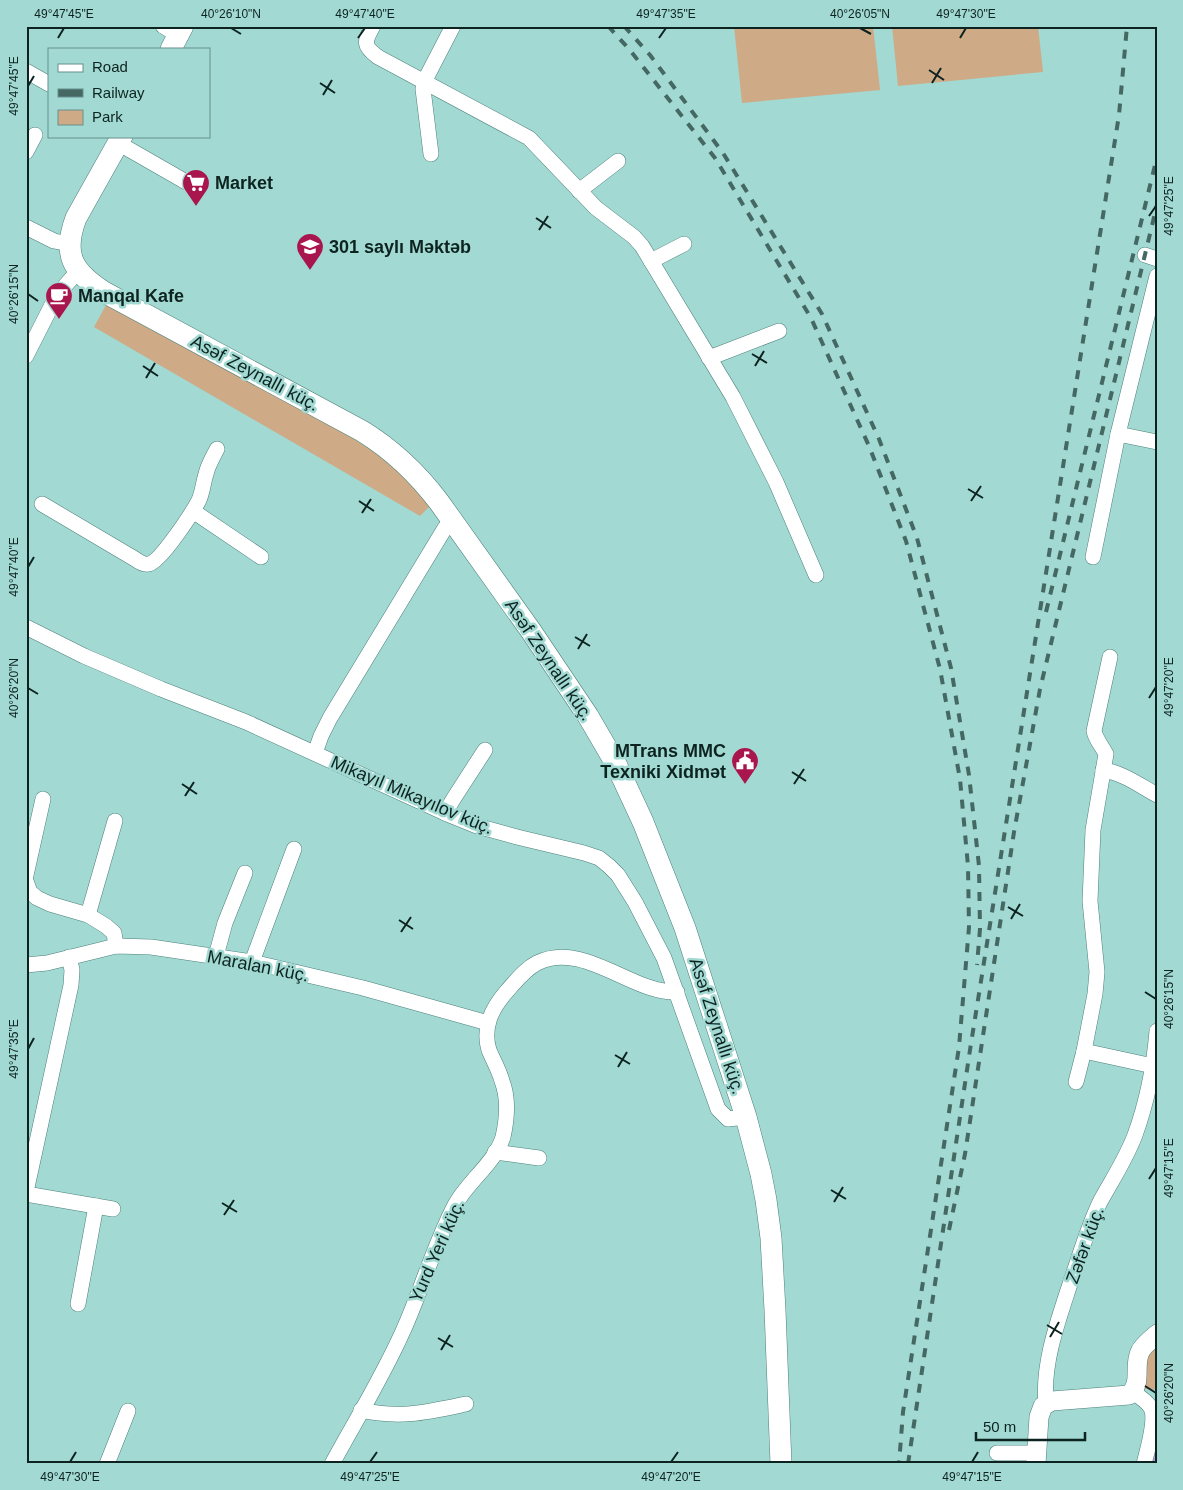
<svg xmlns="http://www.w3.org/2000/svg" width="1183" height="1490" font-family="Helvetica,sans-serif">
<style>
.green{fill:#cfaa86}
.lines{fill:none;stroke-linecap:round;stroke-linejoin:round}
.stream{stroke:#bd9be2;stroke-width:4.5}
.minor-casing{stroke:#4c817b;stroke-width:16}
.tertiary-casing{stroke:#4c817b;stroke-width:20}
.secondary-casing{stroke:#4c817b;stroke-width:22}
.minor{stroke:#fff;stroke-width:15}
.tertiary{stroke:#fff;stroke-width:19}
.secondary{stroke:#fff;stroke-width:21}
.rail{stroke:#456863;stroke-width:4;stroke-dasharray:9 9;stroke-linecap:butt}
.ticks{fill:none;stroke:#0d2320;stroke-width:2}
.labels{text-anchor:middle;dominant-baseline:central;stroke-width:5;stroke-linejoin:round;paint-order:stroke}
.poi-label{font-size:18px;font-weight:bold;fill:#0d2320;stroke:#a2d9d2;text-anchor:start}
.street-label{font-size:18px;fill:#0d2320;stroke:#a2d9d2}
.neatline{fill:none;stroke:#0d2320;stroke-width:2}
.ticks-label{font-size:12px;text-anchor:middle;fill:#0d2320}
</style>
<rect width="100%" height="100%" fill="#a2d9d2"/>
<g class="green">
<path d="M734,26H873L880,90L742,103Z"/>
<path d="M892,26H1038L1043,72L898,86Z"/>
<path d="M106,305L346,434L376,453L401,474L430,506L420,516L94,327Z"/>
<path d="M1157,1344V1390L1145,1389V1358Z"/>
</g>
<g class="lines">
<path class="stream" d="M1152,1464L1157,1445"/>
<defs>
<g id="minor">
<path d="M163,26L178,35"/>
<path d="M373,26C364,42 363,46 378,57L529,138L596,208L634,237L642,246L733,397L776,482L816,575"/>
<path d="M26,71L49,84"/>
<path d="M118,143L193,186"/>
<path d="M26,152L35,135"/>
<path d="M431,154L423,89L424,82L453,26"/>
<path d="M579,191L618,161"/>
<path d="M26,227L54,241L70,244"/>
<path d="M1145,255L1157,259"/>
<path d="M651,261L684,244"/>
<path d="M26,356L57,295L78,271"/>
<path d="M709,358L779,331"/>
<path d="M1118,434L1157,442"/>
<path d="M42,504L135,559C139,562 144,565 149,564C161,561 193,512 199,500C203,491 203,483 206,474C208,465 213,457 217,449"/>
<path d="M193,511L261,557"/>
<path d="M1093,557L1118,434L1157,276"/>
<path d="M26,627L84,656L161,689L246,722L445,813L477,826L517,837L584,853L599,858L609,866L618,875L635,902L664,958L718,1109L728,1119L746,1117"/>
<path d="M1110,657L1094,731C1096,740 1102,746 1106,754L1093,830L1090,901L1097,972L1095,994L1084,1051L1153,1066"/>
<path d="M315,753L321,736L330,718L445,528L451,520"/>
<path d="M1103,770C1123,773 1139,785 1157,795"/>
<path d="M445,813L454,798L485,750"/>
<path d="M26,875L43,799"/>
<path d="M26,881L30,892L37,898L50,904L88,915L106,926L114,933L116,946"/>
<path d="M88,915L115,821"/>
<path d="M216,956L225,923L245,873"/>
<path d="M252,962L294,849"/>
<path d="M26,965L47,963L116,946L151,947L252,962L363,988L488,1023"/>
<path d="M1076,1082L1084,1051"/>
<path d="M495,1152L539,1158"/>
<path d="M26,1192L71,985L72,970L69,957"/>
<path d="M26,1194L113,1209"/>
<path d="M78,1304L96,1206"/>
<path d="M1134,1392C1139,1397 1147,1401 1151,1408C1157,1420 1147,1451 1144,1464"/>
<path d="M1046,1403C1042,1363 1059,1318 1071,1281C1080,1255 1088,1227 1100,1202C1112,1180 1126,1159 1135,1135C1147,1102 1154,1066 1157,1031"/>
<path d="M361,1410C400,1419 428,1412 466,1404"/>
<path d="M997,1453H1037"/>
<path d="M107,1464L128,1411"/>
<path d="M332,1464C356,1420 383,1376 403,1331C422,1289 434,1245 455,1205C468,1181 495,1163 503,1137C507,1119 509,1099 502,1081C499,1070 493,1060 489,1050C482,1027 492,1008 507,991C516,981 525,969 537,963C584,940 632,994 677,992"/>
</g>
<path id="tertiary" d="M1036,1464L1039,1417L1043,1406L1052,1401L1129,1395C1143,1383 1133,1367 1140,1352C1143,1345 1152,1339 1157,1334"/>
<g id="secondary">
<path d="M171,49L183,26"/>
<path d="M122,136L76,218C62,255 73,272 104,292L362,431C393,450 417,473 439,502L531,631L588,716L616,764L643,822L685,928L746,1117L761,1174L766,1200L771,1238L775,1310L781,1464"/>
</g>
</defs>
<use href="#minor" class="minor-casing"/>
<use href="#tertiary" class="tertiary-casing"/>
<use href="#secondary" class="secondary-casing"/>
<use href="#minor" class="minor"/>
<use href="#tertiary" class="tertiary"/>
<use href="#secondary" class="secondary"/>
<g class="rail">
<path d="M608,26L629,49L715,158L811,318L869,446L906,541L940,669L960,779L968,866L969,927L959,1047L903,1412L899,1464"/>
<path d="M624,26L650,55L723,153L822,314L879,439L917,538L951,668L969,775L979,866L980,929L977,965"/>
<path d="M1046,612L1157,157"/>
<path d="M949,1230L965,1154L1014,832L1040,689L1157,205"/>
<path d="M908,1464L970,1050L1119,115L1127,26"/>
</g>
</g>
<path class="ticks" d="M231,28L241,34M860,28L871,34M58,38L64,28M358,38L365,28M659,38L666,28M960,38L966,28M929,70L944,80M320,83L335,93M932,83L941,68M28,86L34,76M323,95L332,80M1149,216L1156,206M536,218L551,228M539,230L548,216M28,294L38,301M752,354L767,363M143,366L158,376M755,366L764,351M146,378L155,363M968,489L983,498M359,501L374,511M971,501L981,486M362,513L371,499M28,567L34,557M575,637L590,646M578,649L587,634M28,688L38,694M1149,698L1156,687M792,772L806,781M182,784L197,794M794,784L804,769M185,796L194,782M1008,907L1023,916M1011,919L1020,904M399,920L413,929M401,932L411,917M1145,992L1156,999M28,1049L34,1038M615,1055L630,1064M618,1067L627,1052M1149,1179L1156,1168M831,1190L846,1199M834,1202L843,1187M222,1203L237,1212M224,1215L234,1200M1047,1325L1062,1334M1050,1337L1059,1322M438,1338L453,1347M441,1350L450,1335M1145,1386L1156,1393M70,1462L76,1452M370,1462L377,1452M671,1462L678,1452M972,1462L978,1452"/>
<defs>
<symbol id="supermarket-pin" viewBox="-11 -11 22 30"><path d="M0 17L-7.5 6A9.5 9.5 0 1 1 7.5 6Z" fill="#a9164e" stroke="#a2d9d2"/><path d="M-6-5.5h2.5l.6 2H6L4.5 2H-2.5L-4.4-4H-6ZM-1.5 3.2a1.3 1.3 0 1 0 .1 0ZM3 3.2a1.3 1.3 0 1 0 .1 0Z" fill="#fff"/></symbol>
<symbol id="school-pin" viewBox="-11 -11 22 30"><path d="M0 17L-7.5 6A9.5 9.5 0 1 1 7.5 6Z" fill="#a9164e" stroke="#a2d9d2"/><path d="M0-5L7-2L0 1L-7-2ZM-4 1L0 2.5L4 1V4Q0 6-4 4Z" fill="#fff"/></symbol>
<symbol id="cafe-pin" viewBox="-11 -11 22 30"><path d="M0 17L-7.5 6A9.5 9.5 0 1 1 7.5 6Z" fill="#a9164e" stroke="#a2d9d2"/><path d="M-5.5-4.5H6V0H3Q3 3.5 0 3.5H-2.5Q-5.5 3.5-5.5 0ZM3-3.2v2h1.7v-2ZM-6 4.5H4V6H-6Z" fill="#fff"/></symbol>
<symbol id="civic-pin" viewBox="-11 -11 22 30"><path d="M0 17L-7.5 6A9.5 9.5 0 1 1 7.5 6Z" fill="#a9164e" stroke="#a2d9d2"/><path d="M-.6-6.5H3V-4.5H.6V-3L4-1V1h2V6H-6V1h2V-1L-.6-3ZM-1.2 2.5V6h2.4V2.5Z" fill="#fff"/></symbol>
</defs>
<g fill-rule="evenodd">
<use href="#supermarket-pin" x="180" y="167" width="32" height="43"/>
<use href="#school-pin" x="294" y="231" width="32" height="43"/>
<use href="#cafe-pin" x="43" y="280" width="32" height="43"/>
<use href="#civic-pin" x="729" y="745" width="32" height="43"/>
</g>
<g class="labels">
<g class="poi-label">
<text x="215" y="183">Market</text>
<text x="329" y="247">301 saylı Məktəb</text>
<text x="78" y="296">Manqal Kafe</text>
<text x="726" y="751" text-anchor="end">MTrans MMC<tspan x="726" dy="21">Texniki Xidmət</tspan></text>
</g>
<g class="street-label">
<text transform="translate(255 373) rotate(28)">Asəf Zeynallı küç.</text>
<text transform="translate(549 660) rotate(56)">Asəf Zeynallı küç.</text>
<text transform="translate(412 795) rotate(23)">Mikayıl Mikayılov küç.</text>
<text transform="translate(258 966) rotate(11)">Maralan küç.</text>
<text transform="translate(717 1026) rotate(72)">Asəf Zeynallı küç.</text>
<text transform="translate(1085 1245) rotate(-70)">Zəfər küç.</text>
<text transform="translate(437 1251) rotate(-66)">Yurd Yeri küç.</text>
</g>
</g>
<rect width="1183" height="1490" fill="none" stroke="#a2d9d2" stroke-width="55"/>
<rect x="48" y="48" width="162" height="90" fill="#a2d9d2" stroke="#66908b"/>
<rect x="58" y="64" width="25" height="8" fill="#ffffff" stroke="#66908b"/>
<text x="92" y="72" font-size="15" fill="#0d2320">Road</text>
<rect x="58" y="89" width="25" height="8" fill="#456863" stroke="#66908b"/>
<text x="92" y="98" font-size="15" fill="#0d2320">Railway</text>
<rect x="58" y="110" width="25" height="15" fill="#cfaa86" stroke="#66908b"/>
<text x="92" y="122" font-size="15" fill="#0d2320">Park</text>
<path d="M976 1432v8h109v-8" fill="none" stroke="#0d2320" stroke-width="2.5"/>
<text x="983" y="1432" font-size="15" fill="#0d2320" stroke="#a2d9d2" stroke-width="4" paint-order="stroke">50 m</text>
<rect x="28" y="28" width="1128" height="1434" class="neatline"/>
<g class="ticks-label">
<text x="64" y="18">49°47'45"E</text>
<text x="231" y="18">40°26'10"N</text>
<text x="365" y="18">49°47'40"E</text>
<text x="666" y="18">49°47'35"E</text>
<text x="860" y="18">40°26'05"N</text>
<text x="966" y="18">49°47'30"E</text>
<text transform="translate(14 86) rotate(-90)" y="4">49°47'45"E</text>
<text transform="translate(1169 206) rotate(-90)" y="4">49°47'25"E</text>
<text transform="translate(14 294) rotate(-90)" y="4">40°26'15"N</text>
<text transform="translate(14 567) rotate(-90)" y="4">49°47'40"E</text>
<text transform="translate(1169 687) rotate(-90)" y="4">49°47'20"E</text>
<text transform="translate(14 688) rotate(-90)" y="4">40°26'20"N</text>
<text transform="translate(1169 999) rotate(-90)" y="4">40°26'15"N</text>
<text transform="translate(14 1049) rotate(-90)" y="4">49°47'35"E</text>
<text transform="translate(1169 1168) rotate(-90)" y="4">49°47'15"E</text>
<text transform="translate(1169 1393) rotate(-90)" y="4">40°26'20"N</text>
<text x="70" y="1481">49°47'30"E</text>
<text x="370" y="1481">49°47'25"E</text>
<text x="671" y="1481">49°47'20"E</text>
<text x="972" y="1481">49°47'15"E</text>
</g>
</svg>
